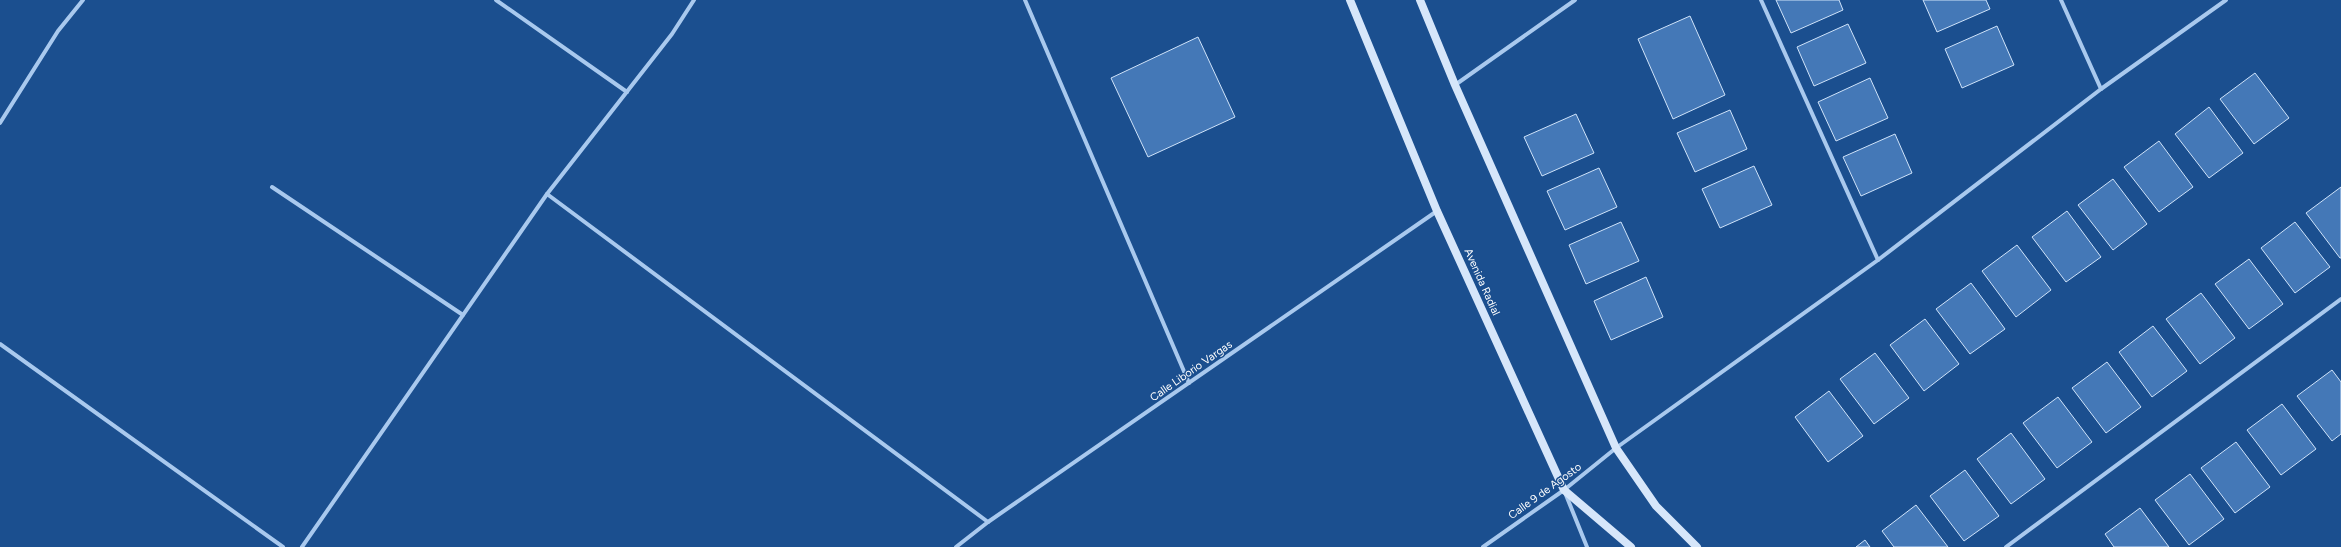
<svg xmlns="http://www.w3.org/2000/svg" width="2341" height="547" font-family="Figtree,sans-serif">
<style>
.building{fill:#4478b7;stroke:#cfe3fa}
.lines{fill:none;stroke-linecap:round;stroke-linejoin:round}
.street{stroke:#a9c9ee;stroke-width:4}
.secondary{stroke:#d6e6fa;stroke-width:8}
.labels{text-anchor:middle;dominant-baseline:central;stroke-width:3;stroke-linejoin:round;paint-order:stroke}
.street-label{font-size:11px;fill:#fff;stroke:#1b4f8f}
</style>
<rect width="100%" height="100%" fill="#1b4f8f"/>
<g class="building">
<path d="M1776,0H1839L1843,10L1791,33Z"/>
<path d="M1923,0H1986L1990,9L1937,32Z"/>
<path d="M1690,16L1725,95L1673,119L1638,39Z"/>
<path d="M1848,24L1866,63L1814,86L1797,47Z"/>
<path d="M1997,26L2014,65L1962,88L1945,49Z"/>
<path d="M1198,37L1235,117L1148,157L1111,78Z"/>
<path d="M2255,73L2289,118L2254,144L2220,99Z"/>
<path d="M1870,78L1888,118L1836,141L1818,102Z"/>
<path d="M2209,107L2243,153L2209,178L2175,134Z"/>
<path d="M1730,110L1747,149L1695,172L1677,133Z"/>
<path d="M1576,114L1594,153L1542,176L1524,137Z"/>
<path d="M1895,134L1912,173L1861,196L1843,157Z"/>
<path d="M2159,141L2193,187L2159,212L2124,167Z"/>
<path d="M1754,166L1772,205L1720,228L1702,189Z"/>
<path d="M1599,168L1617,207L1565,230L1547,191Z"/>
<path d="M2113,179L2147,224L2113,250L2078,205Z"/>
<path d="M2341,187V258H2340L2306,213Z"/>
<path d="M2067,211L2101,257L2066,282L2032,237Z"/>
<path d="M1621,222L1639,261L1586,284L1569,245Z"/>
<path d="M2295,222L2330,267L2295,293L2261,248Z"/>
<path d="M2017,245L2051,290L2016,317L1982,271Z"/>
<path d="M2249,259L2283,304L2249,329L2215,284Z"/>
<path d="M1646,277L1663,317L1611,340L1594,301Z"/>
<path d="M1971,283L2005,329L1970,354L1936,309Z"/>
<path d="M2201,293L2235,338L2200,364L2166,319Z"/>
<path d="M1925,319L1959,364L1924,391L1890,345Z"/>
<path d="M2153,326L2187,371L2152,397L2119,352Z"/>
<path d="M1875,353L1909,398L1874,424L1840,379Z"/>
<path d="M2107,362L2141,407L2106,433L2072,388Z"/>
<path d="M2332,370L2341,382V434L2332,441L2297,396Z"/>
<path d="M1829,391L1863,436L1828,462L1795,417Z"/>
<path d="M2058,397L2092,442L2057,468L2023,423Z"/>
<path d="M2282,404L2316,449L2281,475L2247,430Z"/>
<path d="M2011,433L2045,479L2011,504L1977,459Z"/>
<path d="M2236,442L2270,487L2235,513L2201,468Z"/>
<path d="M1965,470L1999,516L1964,541L1930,496Z"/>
<path d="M2190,474L2224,519L2189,545L2155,500Z"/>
<path d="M1916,505L1948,547H1894L1882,531Z"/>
<path d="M2140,508L2169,547H2114L2105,534Z"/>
<path d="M1865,540L1870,547H1856Z"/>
</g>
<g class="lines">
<g class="street">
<path d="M496,0L627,92"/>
<path d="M1025,0L1189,383"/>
<path d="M1761,0L1878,260"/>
<path d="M2061,0L2101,89"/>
<path d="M1455,85L1575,0"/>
<path d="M0,123L58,31L83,0"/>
<path d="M272,187L463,315"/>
<path d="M547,194L988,522"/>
<path d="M0,344L283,547"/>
<path d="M1566,495L1587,547"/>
<path d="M302,547L547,194L672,34L694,0"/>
<path d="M956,547L988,522L1437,211"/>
<path d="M1483,547L1564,490L1616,448L1878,260L2101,89L2226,0"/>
<path d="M2006,547L2341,299"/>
</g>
<g class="secondary">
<path d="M1350,0L1437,211L1564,490L1631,547"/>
<path d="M1420,0L1455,85L1616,448L1656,506L1697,547"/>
</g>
</g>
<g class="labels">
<g class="street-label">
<text transform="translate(1482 282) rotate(66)">Avenida Radial</text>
<text transform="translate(1191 371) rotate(-35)">Calle Liborio Vargas</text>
<text transform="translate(1545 491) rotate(-36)">Calle 9 de Agosto</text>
</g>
</g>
</svg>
